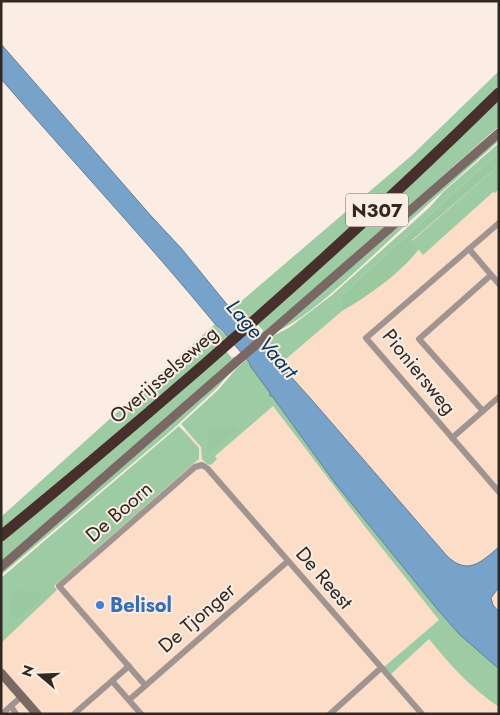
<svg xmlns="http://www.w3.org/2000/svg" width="500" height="715" font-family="Jost,sans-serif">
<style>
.built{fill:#fcdec8}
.green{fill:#9dcba3;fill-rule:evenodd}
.forest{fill:#9ac9a0}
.water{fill:#77a3ca;stroke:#627e98}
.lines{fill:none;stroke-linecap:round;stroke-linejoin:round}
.street{stroke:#a09491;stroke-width:6}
.secondary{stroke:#7a6864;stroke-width:9}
.highway{stroke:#47302b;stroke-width:11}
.shop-dot{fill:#3f7fe0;stroke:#fbede3;stroke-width:2}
.labels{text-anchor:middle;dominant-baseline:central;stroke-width:4;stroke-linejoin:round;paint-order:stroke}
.shield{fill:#fbede3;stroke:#6e635c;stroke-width:1}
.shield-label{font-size:19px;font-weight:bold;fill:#312822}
.street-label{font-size:20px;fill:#312822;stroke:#fbede3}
.shop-label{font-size:20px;font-weight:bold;fill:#366cbe;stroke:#fbede3;text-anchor:start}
.water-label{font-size:21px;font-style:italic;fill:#033b60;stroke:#fbede3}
</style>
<rect width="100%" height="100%" fill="#fbede3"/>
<path class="built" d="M499,149V714H1V588L264,363L451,187Z"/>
<g class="green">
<path d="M499,71V89L245,326L232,309L411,156Z"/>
<path d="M499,101V126L262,336L261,334L263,330L257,324Z"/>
<path d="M499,137V141C454,180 410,221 366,262C337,288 307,318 272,334Z"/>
<path d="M499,143V152L342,295V311L335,317L280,364L262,346L275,335L290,327L332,295L430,207L443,192Z"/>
<path d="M499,165V189L495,193L493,192L423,255L412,241Z"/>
<path d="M215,324L229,339L1,532V517Z"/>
<path d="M226,351L232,358L236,356L237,357L1,563V541Z"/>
<path d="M247,359L335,483L438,610L459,634L499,669V707C471,688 450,665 429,639L391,674L384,667L439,620L366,528L273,406L215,456L217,459L211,465L207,464L202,459L201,447L181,424L218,390L236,369Z"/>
<path d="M235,367L217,388L172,430L1,575V570Z"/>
<path d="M179,426L199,448V459L54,586L57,590L1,643V578ZM108,506L138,507V508L107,533Z"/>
</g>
<g class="forest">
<path d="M499,152V165L412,240L419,249C400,274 368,296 342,311V295Z"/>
<path d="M209,425L239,428L207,455Z"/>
<path d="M108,505L139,507L107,534Z"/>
<path d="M12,590L41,592L39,601L19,618L10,617Z"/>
</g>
<path class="water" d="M1,44L152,217L181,248L238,318L311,399L447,556C468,576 481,562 499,547V587L491,598L493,605L499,612V669L459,634L438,610L335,483L272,396H270V393L251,367L249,362L222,330L215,324C146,240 72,161 1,79Z"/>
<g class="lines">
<g class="street">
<path d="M499,223L366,338L499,492"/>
<path d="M469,249L499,284"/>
<path d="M483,411L419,339L491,275"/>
<path d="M452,438L499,397"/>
<path d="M112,681L141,714"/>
<path d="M145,685L59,586L195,467L202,465L207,468L422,714"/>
<path d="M129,700L288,561"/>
<path d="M11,706L16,714"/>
<path d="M2,714L22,696"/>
<path d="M74,714L129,666"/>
<path d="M330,714L381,668"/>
</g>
<g class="secondary">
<path d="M1,567L499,133"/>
<path d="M1,673L37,714"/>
</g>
<path class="highway" d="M1,536C173,395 340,249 499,93"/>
</g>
<circle class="shop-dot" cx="100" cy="605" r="5"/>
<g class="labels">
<rect class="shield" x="346" y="193.5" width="62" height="33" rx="4"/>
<g class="shield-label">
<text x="377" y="210">N307</text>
</g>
<g class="street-label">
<text transform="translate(419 372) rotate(51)">Pioniersweg</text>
<text transform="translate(164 375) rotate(-41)">Overijsselseweg</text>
<text transform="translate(119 512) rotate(-41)">De Boorn</text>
<text transform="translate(324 578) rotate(49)">De Reest</text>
<text transform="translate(197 618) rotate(-41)">De Tjonger</text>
</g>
<g class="shop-label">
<text x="110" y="605">Belisol</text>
</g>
<g class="water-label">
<text transform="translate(262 339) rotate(49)">Lage Vaart</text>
</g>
</g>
<rect width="500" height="715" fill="none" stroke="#312822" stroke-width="5"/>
<g transform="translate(40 675) rotate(289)" stroke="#fbede3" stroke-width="4" paint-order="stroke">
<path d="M0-4L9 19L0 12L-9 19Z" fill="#312822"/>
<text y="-8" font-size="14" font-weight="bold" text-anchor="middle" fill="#312822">N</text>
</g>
</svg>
